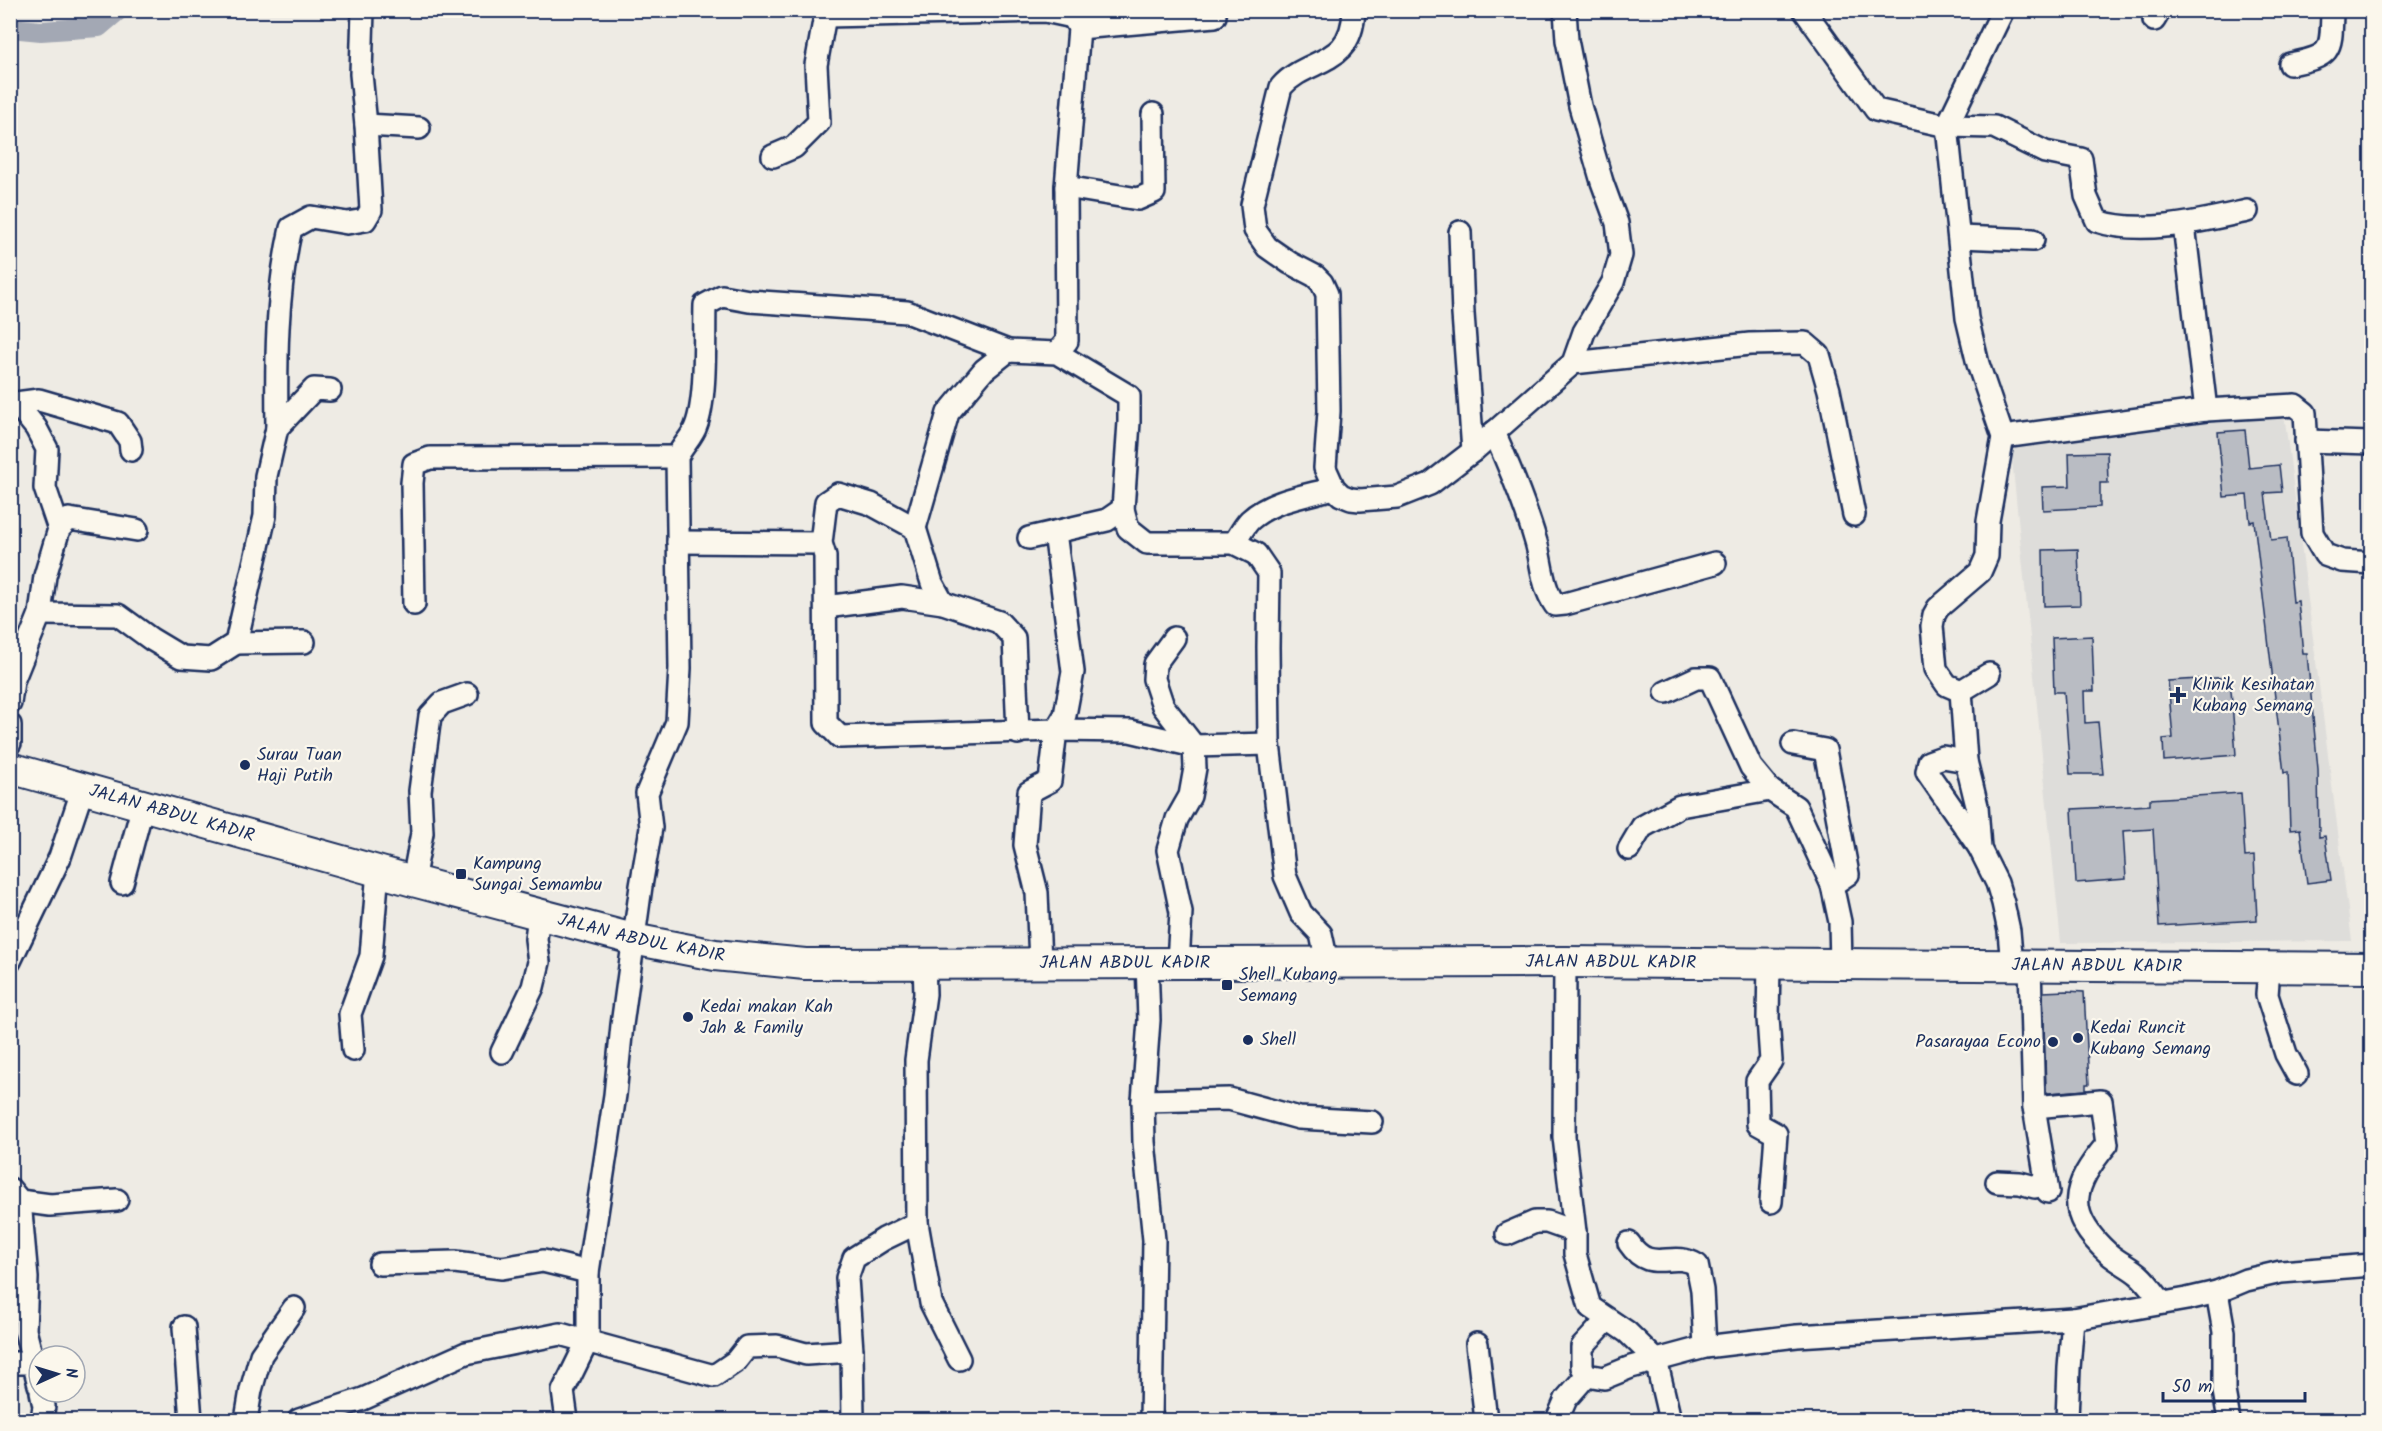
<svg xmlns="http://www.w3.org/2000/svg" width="2382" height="1431" font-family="Kalam,sans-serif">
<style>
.built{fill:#deddda}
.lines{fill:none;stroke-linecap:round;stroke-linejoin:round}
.canal{stroke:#a3a8b4;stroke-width:20}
.building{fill:#b9bcc3;stroke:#1b2f5e;stroke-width:1.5}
.street-casing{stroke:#1b2f5e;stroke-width:26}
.secondary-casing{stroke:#1b2f5e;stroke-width:34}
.street{stroke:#fbf7ec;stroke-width:21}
.secondary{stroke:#fbf7ec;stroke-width:30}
.poi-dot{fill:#1b2f5e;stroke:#fbf7ec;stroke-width:2}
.labels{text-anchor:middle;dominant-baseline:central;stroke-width:4.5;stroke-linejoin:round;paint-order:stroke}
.poi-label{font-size:18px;fill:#1b2f5e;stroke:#fbf7ec;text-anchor:start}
.street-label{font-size:18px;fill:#1b2f5e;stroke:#fbf7ec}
</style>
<rect width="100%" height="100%" fill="#eeebe4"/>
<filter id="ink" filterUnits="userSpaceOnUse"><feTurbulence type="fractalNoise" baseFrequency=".0167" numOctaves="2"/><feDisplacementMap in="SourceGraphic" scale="12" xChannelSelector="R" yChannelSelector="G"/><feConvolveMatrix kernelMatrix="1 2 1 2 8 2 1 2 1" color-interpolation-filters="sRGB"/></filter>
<g filter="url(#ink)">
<path class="built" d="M2284,413L2352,941L2061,943L2011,449L2082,429Z"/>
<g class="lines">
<path class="canal" d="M10,28L41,31L99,27L119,10"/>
</g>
<g class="building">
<path d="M2245,430L2249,468L2279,465L2282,492L2265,493L2271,540L2287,538L2293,602L2298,601L2303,654H2307L2318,769L2319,837L2325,836L2331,880L2307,883L2300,829L2290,830L2288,772L2284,773L2254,521L2250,522L2247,495L2224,497L2218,432Z"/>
<path d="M2107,452L2108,483H2100V507L2043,510L2042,487L2070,486L2069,453Z"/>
<path d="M2078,549L2080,605L2044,606L2043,550Z"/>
<path d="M2092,636L2094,691H2084L2085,723L2098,722L2103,774H2070L2064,692H2054L2052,638Z"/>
<path d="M2230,677L2236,755L2164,761L2163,739L2173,738L2168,681Z"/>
<path d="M2241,793L2245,857L2254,856L2257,920L2159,926L2153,829L2123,831L2126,879L2076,883L2072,809L2150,805V799Z"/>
<path d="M2066,991L2084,992L2089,1084H2086V1090L2048,1093L2046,1091L2043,992Z"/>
</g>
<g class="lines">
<defs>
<g id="street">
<path d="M1354,10C1352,68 1308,56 1281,87L1252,205L1255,230L1267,247L1290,263L1315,276L1322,283L1327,294L1329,411L1325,468L1334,488L1341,495L1351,499L1360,500L1397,497L1430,484L1473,451L1573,363L1584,332L1613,282L1621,255L1617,223L1602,182L1580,106L1567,40L1565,10"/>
<path d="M1804,10L1876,110L1947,126L1994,127L2045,152L2081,159L2086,196L2097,221C2141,236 2202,221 2247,211"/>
<path d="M827,16L1045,11L1073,17"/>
<path d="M2154,20L2160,10"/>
<path d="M1079,28L1215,16"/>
<path d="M2290,64C2333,56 2331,51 2332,10"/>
<path d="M366,125L419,128"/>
<path d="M773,156L794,147L819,122L816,65L826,10"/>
<path d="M1066,187L1138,199L1154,192L1153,114"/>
<path d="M2184,225L2206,410"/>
<path d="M1460,232L1463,314L1473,451"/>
<path d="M1960,237L2033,240"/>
<path d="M1057,353L1067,341L1066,187L1079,28L1073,17L1074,10"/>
<path d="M1573,363L1750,344L1805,343L1819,355L1829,390L1854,515"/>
<path d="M277,428C276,361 276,295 291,228L311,217L347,223L365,220L371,210L366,125L361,74L363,10"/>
<path d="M1494,432C1510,468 1525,504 1536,542C1542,563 1542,587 1555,605L1565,604L1715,563"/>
<path d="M2003,437L2206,410L2295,405L2305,413L2312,533L2325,555L2342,561L2372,563"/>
<path d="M2306,441L2371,443"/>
<path d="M915,528L948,413L984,370L1008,351"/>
<path d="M59,529L45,488L47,449L36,428L16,403L39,400L118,423L130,441L131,450"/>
<path d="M1029,538L1107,520L1123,509"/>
<path d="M678,542L821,543"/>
<path d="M1234,543C1239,536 1244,526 1250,520C1272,500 1306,496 1334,488"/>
<path d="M943,603L932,583L915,528L871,504L838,494L826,502L821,543L825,556L826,723L840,737L1056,730L1065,715L1073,672L1055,532"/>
<path d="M414,604L412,483L414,464L430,458L677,457"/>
<path d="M826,607L902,597L943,603L999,622L1014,638L1018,733"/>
<path d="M40,614L118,615L151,639L181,657L211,659L236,643L265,516L266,476L277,428L314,389L330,390"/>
<path d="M1174,638L1155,664L1154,679L1163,706L1194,746L1195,768L1190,796L1177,819L1168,850L1181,912L1178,962"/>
<path d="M236,643L304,642"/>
<path d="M1989,674L1961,691L1947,685L1936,669L1932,626L1934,615L1938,608L1980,572L1987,556L1988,521L2003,437L1978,364L1967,318L1947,126L2003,10"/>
<path d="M1961,691L1966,761L1977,806L1980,849L1997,883L2003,903L2009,931L2012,966"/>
<path d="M1666,692L1696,678H1710L1751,767L1770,790"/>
<path d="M10,703L13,681L40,614L45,576L59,529L69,519L137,530"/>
<path d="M10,725V743"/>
<path d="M1793,744L1825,750L1848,874L1832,885"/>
<path d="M1966,761L1943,757L1929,762L1927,772L1979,847"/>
<path d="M1629,849L1642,827L1680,806L1770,790L1796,807L1832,885L1840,922L1841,964"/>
<path d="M413,881L422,833L420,791L430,716L442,703L467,694"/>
<path d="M122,883L143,805"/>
<path d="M10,961L60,857L83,788"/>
<path d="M924,962L925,994L916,1060L917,1223L931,1303L959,1359"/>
<path d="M1040,962L1037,893L1025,845L1029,792L1050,781L1056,730L1130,731L1194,746L1269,744"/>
<path d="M1147,962L1149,1020L1143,1101L1144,1142L1154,1240L1151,1420"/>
<path d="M1565,962L1564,1137L1575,1232V1254L1590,1307L1627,1332L1656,1360L1670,1420"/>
<path d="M1769,964L1768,1018L1771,1061L1757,1081L1758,1124L1776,1134L1771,1202"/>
<path d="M2030,966L2034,1107L2048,1192"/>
<path d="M2269,968L2267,995L2286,1054L2297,1074"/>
<path d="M353,1050L350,1014L371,956L378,870"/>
<path d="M502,1052L533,987L539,962L536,939L539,915"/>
<path d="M1143,1101L1229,1099L1299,1118L1372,1122"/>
<path d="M2034,1107L2101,1101L2107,1144C2071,1187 2064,1213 2109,1254C2118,1262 2130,1267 2139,1275C2148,1283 2155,1294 2163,1303"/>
<path d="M1997,1182L2020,1183L2035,1187L2046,1179"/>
<path d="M10,1189L20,1201L50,1205L117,1200"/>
<path d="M20,1201L27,1278L25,1330L39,1385"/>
<path d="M1507,1234L1535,1222H1547L1575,1232"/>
<path d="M1629,1243C1651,1276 1671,1249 1697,1265L1702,1290L1705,1347"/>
<path d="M380,1264L455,1262L502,1268L543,1261L588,1272"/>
<path d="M2217,1292L2224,1332V1391L2229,1420"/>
<path d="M1607,1320L1582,1347V1367L1587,1375L1604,1378L1631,1367L1705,1347L1797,1336L2073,1319L2187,1299L2217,1292L2246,1280L2281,1272L2372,1265"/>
<path d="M184,1327L191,1420"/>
<path d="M1477,1344L1486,1420"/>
<path d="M10,1363H33"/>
<path d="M41,1392L44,1406L42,1420"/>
<path d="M246,1420L251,1390L261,1355L294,1308"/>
<path d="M299,1420L363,1399L466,1353L560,1334L714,1376L736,1361L747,1347L777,1346L806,1354L852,1351"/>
<path d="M567,1420L563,1391L588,1340V1272L615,1095L622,1025L641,886L651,828L647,793L677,722L680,668L677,457C682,446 693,436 696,426C707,398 704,337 705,305L722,296L749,301L907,312L1008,351L1057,353L1129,396V422L1123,509L1128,528L1147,543H1234L1256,554L1269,573L1268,647L1269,744L1285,876L1301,913L1321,934L1327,962"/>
<path d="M853,1420L852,1351L847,1278L854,1258L884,1239L917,1223"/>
<path d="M1557,1420L1566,1399L1587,1375"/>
<path d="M2067,1420L2069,1368L2073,1319"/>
</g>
<g id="secondary">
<path id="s1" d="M10,768L413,881L633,939L715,955L805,964L1565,962L2372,968"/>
</g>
</defs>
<use href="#street" class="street-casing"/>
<use href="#secondary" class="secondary-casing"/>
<use href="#street" class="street"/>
<use href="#secondary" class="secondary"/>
</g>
</g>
<g class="poi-dot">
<path d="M2175 686h6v6h6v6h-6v6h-6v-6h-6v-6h6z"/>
<circle cx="245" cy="765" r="6"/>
<rect x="455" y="868" width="12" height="12" rx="3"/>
<rect x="1221" y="979" width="12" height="12" rx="3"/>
<circle cx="688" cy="1017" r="6"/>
<circle cx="2078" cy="1038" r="6"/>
<circle cx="1248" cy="1040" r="6"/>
<circle cx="2053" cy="1042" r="6"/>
</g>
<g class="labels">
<g class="poi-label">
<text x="2192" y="685">Klinik Kesihatan<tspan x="2192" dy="21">Kubang Semang</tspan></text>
<text x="257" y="755">Surau Tuan<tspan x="257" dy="21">Haji Putih</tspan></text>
<text x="473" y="864">Kampung<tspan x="473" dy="21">Sungai Semambu</tspan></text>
<text x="1239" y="975">Shell Kubang<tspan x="1239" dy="21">Semang</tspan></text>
<text x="700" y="1007">Kedai makan Kah<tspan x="700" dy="21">Jah &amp; Family</tspan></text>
<text x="2090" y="1028">Kedai Runcit<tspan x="2090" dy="21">Kubang Semang</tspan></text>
<text x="1260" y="1040">Shell</text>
<text x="2041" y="1042" text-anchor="end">Pasarayaa Econo</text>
</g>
<g class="street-label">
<text stroke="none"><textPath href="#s1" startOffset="168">JALAN ABDUL KADIR</textPath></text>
<text stroke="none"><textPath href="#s1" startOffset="654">JALAN ABDUL KADIR</textPath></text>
<text stroke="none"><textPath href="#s1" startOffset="1140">JALAN ABDUL KADIR</textPath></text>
<text stroke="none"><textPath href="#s1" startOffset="1626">JALAN ABDUL KADIR</textPath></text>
<text stroke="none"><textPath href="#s1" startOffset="2112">JALAN ABDUL KADIR</textPath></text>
</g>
</g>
<rect width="2382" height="1431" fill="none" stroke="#fbf7ec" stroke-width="36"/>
<rect x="18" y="18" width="2346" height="1395" fill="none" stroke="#1b2f5e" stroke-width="2" filter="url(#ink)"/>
<g transform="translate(57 1374) rotate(86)"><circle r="28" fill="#fbf7ec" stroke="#a1a7b3" stroke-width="1.5"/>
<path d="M0-4.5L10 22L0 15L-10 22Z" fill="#1b2f5e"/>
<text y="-9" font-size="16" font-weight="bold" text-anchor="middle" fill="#1b2f5e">N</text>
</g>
<path d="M2163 1392v9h142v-9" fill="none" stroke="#1b2f5e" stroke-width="3"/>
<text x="2172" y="1392" font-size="18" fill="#1b2f5e" stroke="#fbf7ec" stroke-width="4.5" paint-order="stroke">50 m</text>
</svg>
